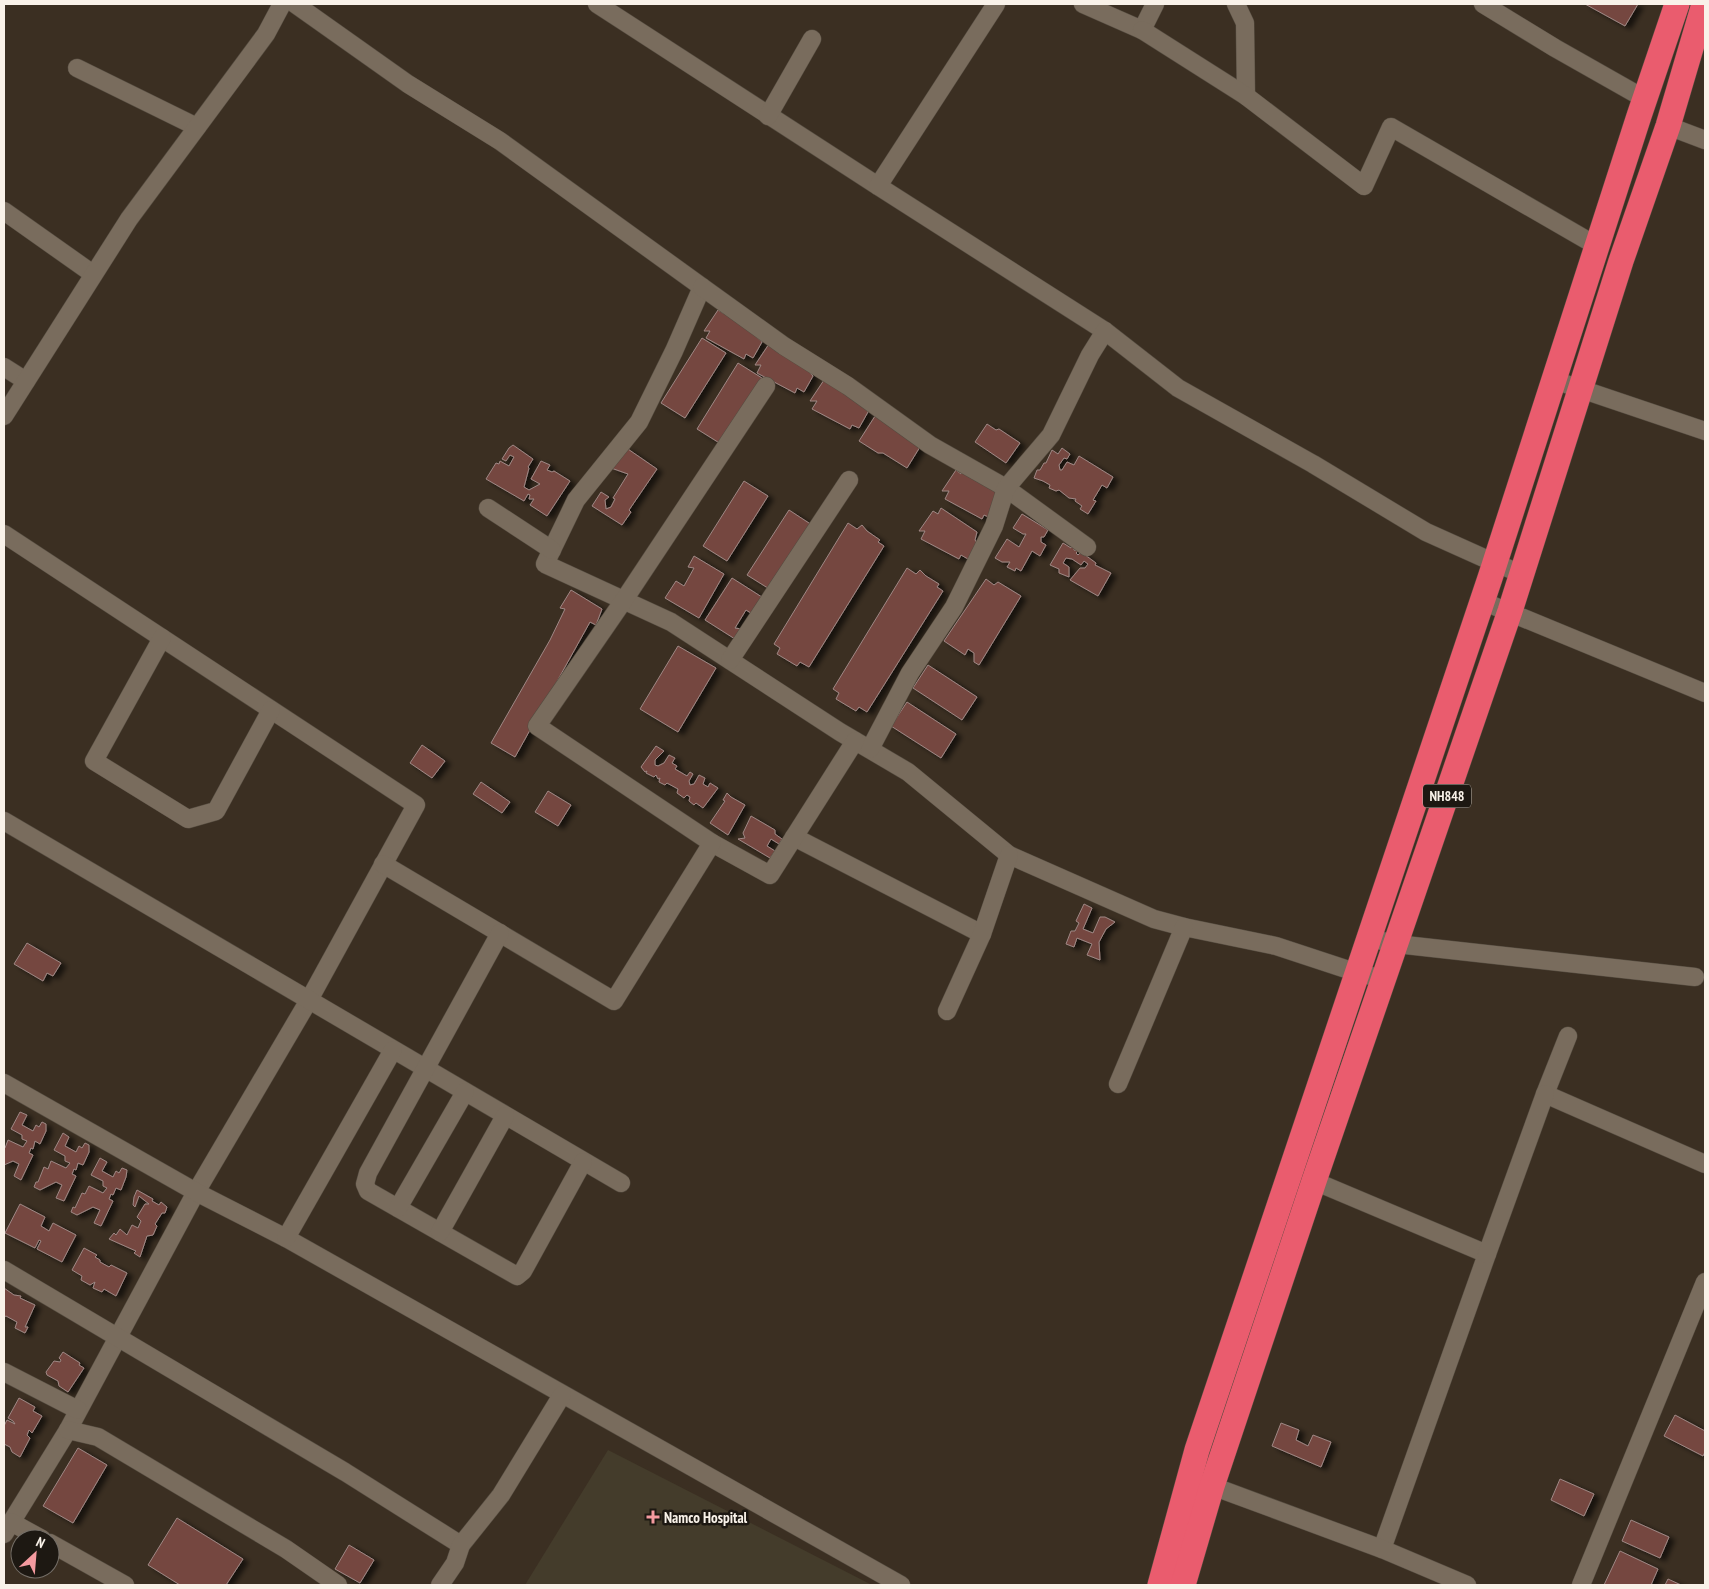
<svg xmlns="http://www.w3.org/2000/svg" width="1709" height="1589" font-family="'PT Sans Narrow',sans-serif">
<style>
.medical{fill:#443c2b}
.building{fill:#74463f;stroke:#9f8885;filter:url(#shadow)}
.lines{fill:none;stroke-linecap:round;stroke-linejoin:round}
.minor-casing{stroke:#554c40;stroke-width:19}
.highway-casing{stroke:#554c40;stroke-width:26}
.minor{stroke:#796c5d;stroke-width:18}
.highway{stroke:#ea5c6e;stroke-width:25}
.poi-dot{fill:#f49a9f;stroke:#1d1812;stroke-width:2}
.labels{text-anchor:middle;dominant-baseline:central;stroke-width:5;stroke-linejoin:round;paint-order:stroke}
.shield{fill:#1d1812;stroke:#b7b1a8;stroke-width:1}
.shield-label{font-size:14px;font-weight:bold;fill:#f9f2e9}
.poi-label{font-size:15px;font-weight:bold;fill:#f9f2e9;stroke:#1d1812;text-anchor:start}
</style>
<defs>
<filter id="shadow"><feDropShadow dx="5.5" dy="3" stdDeviation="2.5" flood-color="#0009"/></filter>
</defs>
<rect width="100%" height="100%" fill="#3b2f22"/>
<path class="medical" d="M608,1450L872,1585H525Z"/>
<g class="building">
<path d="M1585,4H1638L1625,26Z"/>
<path d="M726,308L762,342L753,358L746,354L744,359L706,338L710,331H704L718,310L723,313Z"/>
<path d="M702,338L726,353L685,418L661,403Z"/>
<path d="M769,344L813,366L810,373L813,376L804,392L797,388L795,393L757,373L761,365H755Z"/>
<path d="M738,363L762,378L721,444L697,429Z"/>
<path d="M833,378L868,412L859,428L852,425L850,429L812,409L817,401H810L824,380Z"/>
<path d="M877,413L923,442L907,468L883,453H878L859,441Z"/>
<path d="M987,424L996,430L999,429L1020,443L1006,463L975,442Z"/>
<path d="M513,445L533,459L528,467L529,468L524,487L529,490L540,484L531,479L541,461L550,465L547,470L552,472L554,471L570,481L547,516L530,505L534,499H529L530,495L528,494L524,501L486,479L496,463L499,464L500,461L509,466L514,457L510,455L506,461L502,459L509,448Z"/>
<path d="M625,447L657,469L629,510L631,512L622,525L592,506L601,492L609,497L605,500L606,509L611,507L615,499L613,498L628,474L611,468Z"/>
<path d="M1062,448L1070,454L1067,459L1064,458L1059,465L1060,470H1062L1067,462L1074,465L1079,456L1113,477L1107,488L1102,485L1093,500L1096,501L1088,514L1080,509L1082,506L1075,501L1076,499L1069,498L1059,490L1056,491L1049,488L1050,485L1043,481L1034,478L1037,470H1040L1044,463H1046L1052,450L1058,454Z"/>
<path d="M965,468L1001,492L991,518L984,515L982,519L945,499L949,491H942L956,470L961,474Z"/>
<path d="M744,481L768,496L727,561L703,546Z"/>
<path d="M941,508L977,532L975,540L977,543L968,559L961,555L959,559L921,539L925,531H919L933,511L938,514Z"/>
<path d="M789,510L812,525L771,590L747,575Z"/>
<path d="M1022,514L1048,530L1044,537H1041V542L1046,545L1040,556L1032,551L1021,571L1016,568L1015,571L1007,567L1010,562H1002L995,558L1007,539L1019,547L1026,534H1023L1013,528Z"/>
<path d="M848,523L857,529L862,525L867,531L880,540L878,542L884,546L809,667L800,662L797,666L777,654L780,648L774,644Z"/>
<path d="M1063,543L1071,548L1072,546L1074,547V550L1078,551L1076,553L1078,555L1081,552L1096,563L1095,565L1111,573L1098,596L1070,580L1080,568H1085L1088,564L1084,561L1081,565L1072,559L1066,558L1063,563L1069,567V577L1059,573V569L1050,565Z"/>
<path d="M694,556L724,574L699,618L665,598L676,581L684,586L694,568L688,567Z"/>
<path d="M907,568L916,574L920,570L926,576L939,584L937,587L943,591L867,712L859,707L856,711L836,699L839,693L833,689Z"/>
<path d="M732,578L765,599L754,615L746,610L735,628L741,629L735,639L705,620Z"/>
<path d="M986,579L994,585L998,582L1021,596L979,665L974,662V653L968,649L965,655L944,641Z"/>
<path d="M571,590L602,609L596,625L590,622L515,757L491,743L550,640L565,609L560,608Z"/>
<path d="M678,646L716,668L678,732L640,709Z"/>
<path d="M928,665L977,697L962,720L913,688Z"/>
<path d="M907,702L956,734L941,758L891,726Z"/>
<path d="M422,745L445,761L432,778L410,763Z"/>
<path d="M656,746L664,751L655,760V765L658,766L664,763L669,755L675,758L672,763L677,766L675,769L687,776L690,772L693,774L689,781L690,785L694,784L699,775L705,778L703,784L708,787L710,783L718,788L703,808L696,803L694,805L689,801L690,797L687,795L684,798L677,793L678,789L667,783L665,785L659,782L660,778L658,779L656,775L654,777L646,773L647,771L645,772L641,767Z"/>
<path d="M481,782L510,802L502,813L473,794Z"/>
<path d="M548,791L571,805L558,826L535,812Z"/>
<path d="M727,793L731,797L745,805L728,835L710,823L725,801L723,800Z"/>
<path d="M751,816L775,830V834L782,839L779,844L771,839L767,846L775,851L770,858L738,839L745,838L743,833Z"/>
<path d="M1084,904L1092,908L1083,929L1093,933L1100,917H1105L1115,922L1106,929L1099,942L1100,960L1087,955L1092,944L1077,938L1074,947L1066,944L1071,931H1075L1079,923L1076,921Z"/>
<path d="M27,943L61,963L53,976L47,973L43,981L14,964Z"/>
<path d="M20,1112L27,1115L22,1125L33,1131L36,1125L39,1127L42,1122L46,1124V1131L40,1144L35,1141L33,1149L31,1148L29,1153L33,1155L21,1180L14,1176L19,1164L13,1161L4,1165V1147L5,1148L8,1140L23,1147L27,1141L22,1139V1135L11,1129Z"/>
<path d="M63,1133L69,1137L65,1146L76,1152L79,1146L82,1148L85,1143L89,1145V1152L83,1165L78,1163L76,1170L74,1169L72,1174L76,1176L64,1201L56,1198L62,1185L56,1182L40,1190L34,1187L36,1182H38L44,1167L48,1169L51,1161L66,1168L70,1163L65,1161V1156L54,1150Z"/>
<path d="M100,1158L107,1162L102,1171L113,1177L116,1171L119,1173L122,1168L127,1170L126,1177L121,1190L116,1188L113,1195L111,1194L109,1199L113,1201L101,1226L94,1223L100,1210L93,1207L77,1215L71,1212L73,1207L75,1208L82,1193L85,1194L89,1186L103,1193L107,1188L103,1186V1181L91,1175Z"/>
<path d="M137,1190L153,1199L152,1201L159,1205L161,1202L167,1207L165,1213H162L155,1224L157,1226L153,1235L147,1236L140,1257L134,1253L136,1251L109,1239L114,1233L116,1235L120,1229L127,1235L132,1225L138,1228L141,1221L137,1217L145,1204H149L139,1196L135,1207L133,1205L134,1197Z"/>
<path d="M20,1204L45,1217L41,1226L49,1231L53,1223L76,1235L62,1262L37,1249L41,1241L39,1240L35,1248L5,1233Z"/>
<path d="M84,1248L97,1255L95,1257L100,1260V1262L109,1267L111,1265L127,1273L116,1296L104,1289L102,1292L93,1288L95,1282L90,1285L81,1280L82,1276L72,1270Z"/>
<path d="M4,1288L14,1295L21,1296L20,1298L35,1305L25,1327H28L25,1333L15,1328L17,1322L6,1316L4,1317Z"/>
<path d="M63,1352L80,1363L79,1365L84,1368L68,1392L59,1386L58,1381L47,1375L46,1372L54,1361L60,1362L61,1360L59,1358Z"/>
<path d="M19,1398L35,1407L33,1411L42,1416L32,1433L29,1430L27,1435L30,1438L20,1457L12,1452L10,1447L4,1444V1426L7,1420L15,1424L13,1421L8,1418Z"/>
<path d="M1675,1415L1705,1431V1452L1703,1456L1664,1436Z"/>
<path d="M1281,1423L1299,1430L1296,1440L1308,1446L1313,1435L1331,1442L1321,1467L1272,1446Z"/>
<path d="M78,1448L107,1465L73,1523L43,1506Z"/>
<path d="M1560,1479L1594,1494L1584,1516L1551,1500Z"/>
<path d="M177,1518L243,1559L226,1585H180L148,1565Z"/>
<path d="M1631,1520L1669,1537L1660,1558L1622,1541Z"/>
<path d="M349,1545L374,1560L360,1583L335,1569Z"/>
<path d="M1620,1551L1658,1569L1651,1585H1604Z"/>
<path d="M1668,1579L1681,1585H1665Z"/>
</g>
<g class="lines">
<defs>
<g id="minor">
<path d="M295,4L408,84L500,141L702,287L674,351L639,422L576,500L545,564L671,622L840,732L908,772L1009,855L1154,919L1184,927L1276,946L1358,973L1384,979"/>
<path d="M597,4L878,186"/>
<path d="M996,4L878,186L1105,331"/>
<path d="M1083,4L1142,30L1155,4"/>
<path d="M1236,4L1245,23L1246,96"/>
<path d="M1483,4L1555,48L1645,99"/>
<path d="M1142,30L1246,96L1364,186L1391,127L1597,246"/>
<path d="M77,68L197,127"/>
<path d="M768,116L812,39"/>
<path d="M1668,126L1705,140"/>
<path d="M4,211L93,274"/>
<path d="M702,287L784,346L848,386L930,445L1006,488L1087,547"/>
<path d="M4,367L26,381"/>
<path d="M1554,380L1705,431"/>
<path d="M4,416L129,219L266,34L282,4"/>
<path d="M488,508L552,550"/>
<path d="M4,534L416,805L309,1000L196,1192L68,1430L4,1534"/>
<path d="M1482,601L1705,693"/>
<path d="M162,638L94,761L188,819L216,811L271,710"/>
<path d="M730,660L849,480"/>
<path d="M870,749L910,673L954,607L994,526L1006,488L1051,435L1090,355L1105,331L1178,388L1313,464L1426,532L1495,563L1522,574"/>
<path d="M4,821L621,1183"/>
<path d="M794,837L982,934"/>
<path d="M712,843L770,875L855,741"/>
<path d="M383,864L614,1001L712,843L537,726L624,600L766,386"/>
<path d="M500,933L368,1173L365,1184L368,1191L517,1276L523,1271L583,1162"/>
<path d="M1369,938L1396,944L1695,977"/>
<path d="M947,1011L982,934L1009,855"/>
<path d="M1568,1036L1545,1094L1705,1164"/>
<path d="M4,1083L196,1192L286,1238L901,1585"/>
<path d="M1118,1084L1184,927"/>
<path d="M1314,1181L1487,1254L1382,1549"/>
<path d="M398,1208L465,1092"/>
<path d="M440,1232L505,1116"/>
<path d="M286,1238L393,1050"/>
<path d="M1487,1254L1545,1094"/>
<path d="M4,1270L345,1472L461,1545"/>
<path d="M4,1372L78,1410"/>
<path d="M68,1430L98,1437L286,1549L338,1585"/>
<path d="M1212,1486L1382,1549L1467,1585"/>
<path d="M11,1522L42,1539"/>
<path d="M50,1543L125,1585"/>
<path d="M440,1585L455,1563L461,1545L501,1495L562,1395"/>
<path d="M1581,1585L1705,1282"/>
</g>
<g id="highway">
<path d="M1160,1585L1197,1450L1490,578L1639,116L1677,4"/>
<path d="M1183,1585L1212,1486L1314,1181L1510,611L1621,261L1668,126L1704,4"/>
</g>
</defs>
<use href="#minor" class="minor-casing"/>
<use href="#highway" class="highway-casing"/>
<use href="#minor" class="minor"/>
<use href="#highway" class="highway"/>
</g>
<path class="poi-dot" d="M650.5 1509.5h5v5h5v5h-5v5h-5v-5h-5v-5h5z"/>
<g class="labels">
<rect class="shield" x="1423" y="784.5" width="48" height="23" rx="4"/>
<g class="shield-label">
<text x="1447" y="796">NH848</text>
</g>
<g class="poi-label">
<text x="664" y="1517">Namco Hospital</text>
</g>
</g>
<rect width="1709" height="1589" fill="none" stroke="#f9f2e9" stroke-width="10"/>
<g transform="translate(35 1554) rotate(26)"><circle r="24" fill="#1d1812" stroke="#756f68"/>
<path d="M0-4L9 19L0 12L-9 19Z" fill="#f49a9f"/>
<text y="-8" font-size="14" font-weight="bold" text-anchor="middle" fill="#f9f2e9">N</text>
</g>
</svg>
